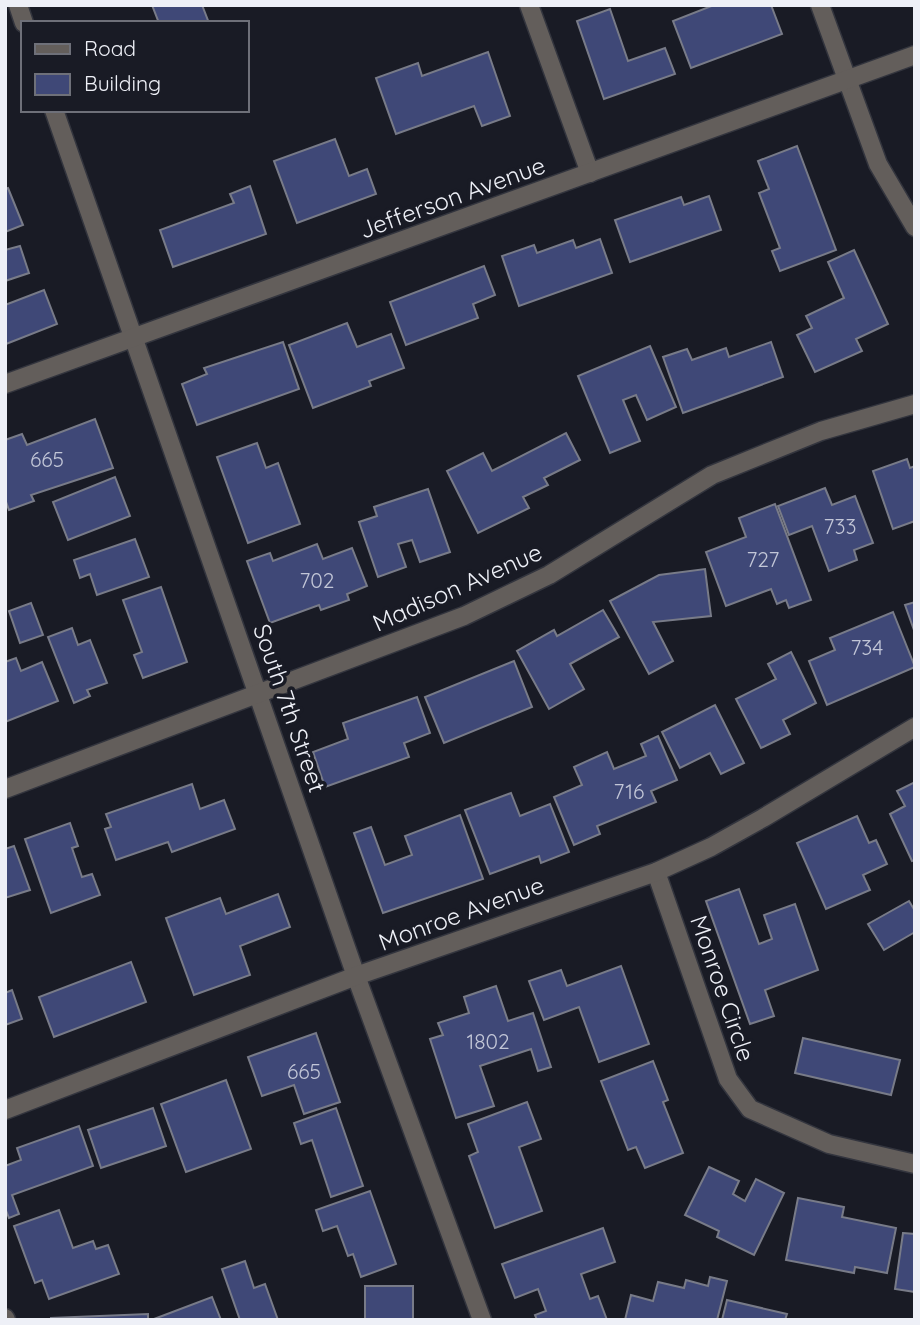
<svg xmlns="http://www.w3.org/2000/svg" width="920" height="1325" font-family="Quicksand,sans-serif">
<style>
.building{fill:#3f4877;stroke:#787b88;stroke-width:2}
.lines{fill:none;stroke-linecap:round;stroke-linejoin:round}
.minor-casing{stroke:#33353e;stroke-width:21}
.minor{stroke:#635e5b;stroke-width:18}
.labels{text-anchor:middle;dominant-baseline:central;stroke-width:7;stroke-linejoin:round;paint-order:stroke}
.number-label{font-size:21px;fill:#c2c6d7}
.street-label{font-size:24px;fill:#eef0f7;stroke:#191b25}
</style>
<rect width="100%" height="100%" fill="#191b25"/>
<g class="building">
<path d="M152,5H202L209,23H159Z"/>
<path d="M714,5H771L782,34L691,68L673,21Z"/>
<path d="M610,9L628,61L665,48L675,74L604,99L577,21Z"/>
<path d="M488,52L510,116L482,126L474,106L396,134L376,78L418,63L422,76Z"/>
<path d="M335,139L349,176L367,169L376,194L297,223L274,161Z"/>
<path d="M797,146L836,250L780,271L772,251L780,248L759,193L769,189L758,161Z"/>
<path d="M250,186L266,234L173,267L160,230L234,203L230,194Z"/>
<path d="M8,188L23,225L5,232V189Z"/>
<path d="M709,196L721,230L630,262L615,220L681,197L684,205Z"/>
<path d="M600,239L612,273L519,306L502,256L534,245L537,253L573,240L576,248Z"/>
<path d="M20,246L29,273L5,281V250Z"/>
<path d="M854,250L888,324L856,339L862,351L815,372L797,335L812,328L806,316L844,298L828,262Z"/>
<path d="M484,266L495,295L473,304L478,318L406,345L390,302Z"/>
<path d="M44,290L57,324L6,344L5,305Z"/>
<path d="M347,323L357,347L391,334L404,368L369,381L371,386L313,408L289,345Z"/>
<path d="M283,342L299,389L197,425L182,384L207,374L204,368Z"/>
<path d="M771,342L783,377L683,413L663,357L687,349L692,360L726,348L729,357Z"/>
<path d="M650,346L676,407L647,420L636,395L623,400L640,441L610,453L578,376Z"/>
<path d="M95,419L113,468L31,495L34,501L9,510L5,499V440L22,434L27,445Z"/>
<path d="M566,433L580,460L544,478L548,485L523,497L529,508L478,533L447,471L483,453L492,471Z"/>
<path d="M257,443L266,468L278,463L300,524L248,543L217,457Z"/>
<path d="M907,459L910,468L915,466V521L893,529L873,471Z"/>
<path d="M115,477L130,516L68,540L53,502Z"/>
<path d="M825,488L832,505L855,496L873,543L854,550L857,560L829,571L812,526L789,535L778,506Z"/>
<path d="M428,489L450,552L420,562L412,540L398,544L406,567L378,577L359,522L377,516L374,507Z"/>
<path d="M775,504L811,600L789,608L786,600L777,604L771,589L726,606L706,552L746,537L739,518Z"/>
<path d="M135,539L149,577L97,595L90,574L80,578L74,560Z"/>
<path d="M317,544L323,559L352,548L367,586L347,594L349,600L321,610L319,605L270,623L247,561L270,553L273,561Z"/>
<path d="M705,569L711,616L653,622L673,661L649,674L610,601L659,575Z"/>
<path d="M161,587L187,662L143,678L134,655L142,652L123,600Z"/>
<path d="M915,602V633L905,605Z"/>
<path d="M31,603L43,635L20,643L9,611Z"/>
<path d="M603,610L619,637L570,664L584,689L549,709L517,651L554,630L557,636Z"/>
<path d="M893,612L915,667L827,705L809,661L835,650L830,638Z"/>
<path d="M72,628L78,645L90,640L107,683L87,690L90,696L74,703L48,637Z"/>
<path d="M791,652L816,703L783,720L790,734L761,748L736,699L776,679L768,664Z"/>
<path d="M16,658L21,671L42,662L58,701L5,722V662Z"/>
<path d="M514,661L532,707L444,743L425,697Z"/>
<path d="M417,697L430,733L404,743L409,757L325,787L313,752L348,739L343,723Z"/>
<path d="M715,705L744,763L721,774L710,753L680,768L662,732Z"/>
<path d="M658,736L677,780L651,791L656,802L597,826L600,834L574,845L554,797L582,785L574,767L607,752L614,769L646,756L641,744Z"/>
<path d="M915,782V860L912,861L890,814L905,806L897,791Z"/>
<path d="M192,784L200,809L224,800L235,829L172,852L168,842L116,860L105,829L111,827L106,814Z"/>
<path d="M511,793L520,816L550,804L569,852L541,863L539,856L490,874L465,810Z"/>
<path d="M460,815L483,879L383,913L354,833L371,827L385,865L412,855L405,836Z"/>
<path d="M857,816L869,843L876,840L887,864L863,875L870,890L826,909L797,843Z"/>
<path d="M70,823L78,846L72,848L82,877L92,874L100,895L51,913L25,839Z"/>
<path d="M14,846L30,890L5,898V849Z"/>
<path d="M739,889L759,944L772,939L764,915L795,904L818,970L765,990L774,1016L750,1024L706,901Z"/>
<path d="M278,894L290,927L240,946L250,975L194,995L166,918L220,898L226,914Z"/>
<path d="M909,901L915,911V932L884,950L868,924Z"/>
<path d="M131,962L146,1002L54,1037L39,997Z"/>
<path d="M621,966L649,1044L599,1062L579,1007L544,1020L529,981L561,970L567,986Z"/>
<path d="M496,986L508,1021L533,1013L551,1067L538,1071L531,1049L480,1066L494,1106L456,1118L430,1039L443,1035L438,1023L469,1013L464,997Z"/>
<path d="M12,990L22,1019L5,1025V993Z"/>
<path d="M316,1033L340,1102L304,1114L294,1085L262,1096L248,1057Z"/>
<path d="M803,1038L900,1060L891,1095L795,1073Z"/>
<path d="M653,1061L668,1100L663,1102L683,1153L645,1168L636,1147L628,1150L601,1081Z"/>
<path d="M226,1080L251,1149L186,1172L161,1104Z"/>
<path d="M527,1102L541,1139L519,1147L542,1211L495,1228L469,1156L478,1152L468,1124Z"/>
<path d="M153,1108L166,1146L101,1168L88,1130Z"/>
<path d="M336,1108L363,1186L331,1197L312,1140L301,1144L294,1123Z"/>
<path d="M79,1126L93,1166L12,1195L19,1214L9,1218L5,1208V1166L21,1160L17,1148Z"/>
<path d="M709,1167L739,1181L733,1194L745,1201L756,1179L784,1193L754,1255L717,1237L719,1231L685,1215Z"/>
<path d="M370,1191L396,1264L361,1277L353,1254L348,1256L337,1226L323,1231L316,1210Z"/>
<path d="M798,1198L844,1207L842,1217L896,1228L887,1273L855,1267L854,1273L786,1260Z"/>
<path d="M59,1210L73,1248L93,1241L96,1249L108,1245L119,1274L49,1299L42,1280L35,1283L14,1226Z"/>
<path d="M603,1228L615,1262L581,1274L590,1299L598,1296L607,1320H537L535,1315L546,1311L538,1289L515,1298L502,1264Z"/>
<path d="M903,1233L915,1234V1292L895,1289Z"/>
<path d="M245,1261L254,1288L265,1284L278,1320H240L222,1269Z"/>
<path d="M710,1277L727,1281L717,1320H625L631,1295L653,1301L658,1282L684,1288L686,1280L708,1286Z"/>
<rect x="365" y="1286" width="48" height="34"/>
<path d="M212,1297L221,1320H154V1319Z"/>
<path d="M727,1300L787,1314L785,1320H722Z"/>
<path d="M148,1314V1320H51V1318Z"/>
</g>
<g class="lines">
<defs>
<g id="minor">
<path d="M18,5L24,23"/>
<path d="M529,5L590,173"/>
<path d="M820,5L878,164L915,227"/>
<path d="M54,110L356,976L482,1320"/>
<path d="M5,384L915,55"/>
<path d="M5,789L464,616L549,575L712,475L821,431L915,404"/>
<path d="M656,872L728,1079L750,1109L829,1144L915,1164"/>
<path d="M5,1110L356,976L656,872L711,847L763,818L915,727"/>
<path d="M5,1318L6,1320"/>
</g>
</defs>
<use href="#minor" class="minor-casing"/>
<use href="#minor" class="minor"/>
</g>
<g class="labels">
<g class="number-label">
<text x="47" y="459">665</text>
<text x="840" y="526">733</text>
<text x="763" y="559">727</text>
<text x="317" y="580">702</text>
<text x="867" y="647">734</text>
<text x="629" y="791">716</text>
<text x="488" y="1041">1802</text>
<text x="304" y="1071">665</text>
</g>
<g class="street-label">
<text transform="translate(452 197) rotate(-20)">Jefferson Avenue</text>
<text transform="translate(457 587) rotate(-24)">Madison Avenue</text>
<text transform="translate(290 708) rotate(71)">South 7th Street</text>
<text transform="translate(461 913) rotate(-20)">Monroe Avenue</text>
<text transform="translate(723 988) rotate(71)">Monroe Circle</text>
</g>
</g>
<rect width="920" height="1325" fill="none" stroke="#eef0f7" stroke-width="14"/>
<rect x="21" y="21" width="228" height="91" fill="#191b25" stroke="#6e7079" stroke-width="2"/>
<rect x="35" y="44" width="35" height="10" fill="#635e5b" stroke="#6e7079" stroke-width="2"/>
<text x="84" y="56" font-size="21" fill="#eef0f7">Road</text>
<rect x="35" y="74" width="35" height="21" fill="#3f4877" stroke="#6e7079" stroke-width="2"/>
<text x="84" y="91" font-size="21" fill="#eef0f7">Building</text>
</svg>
